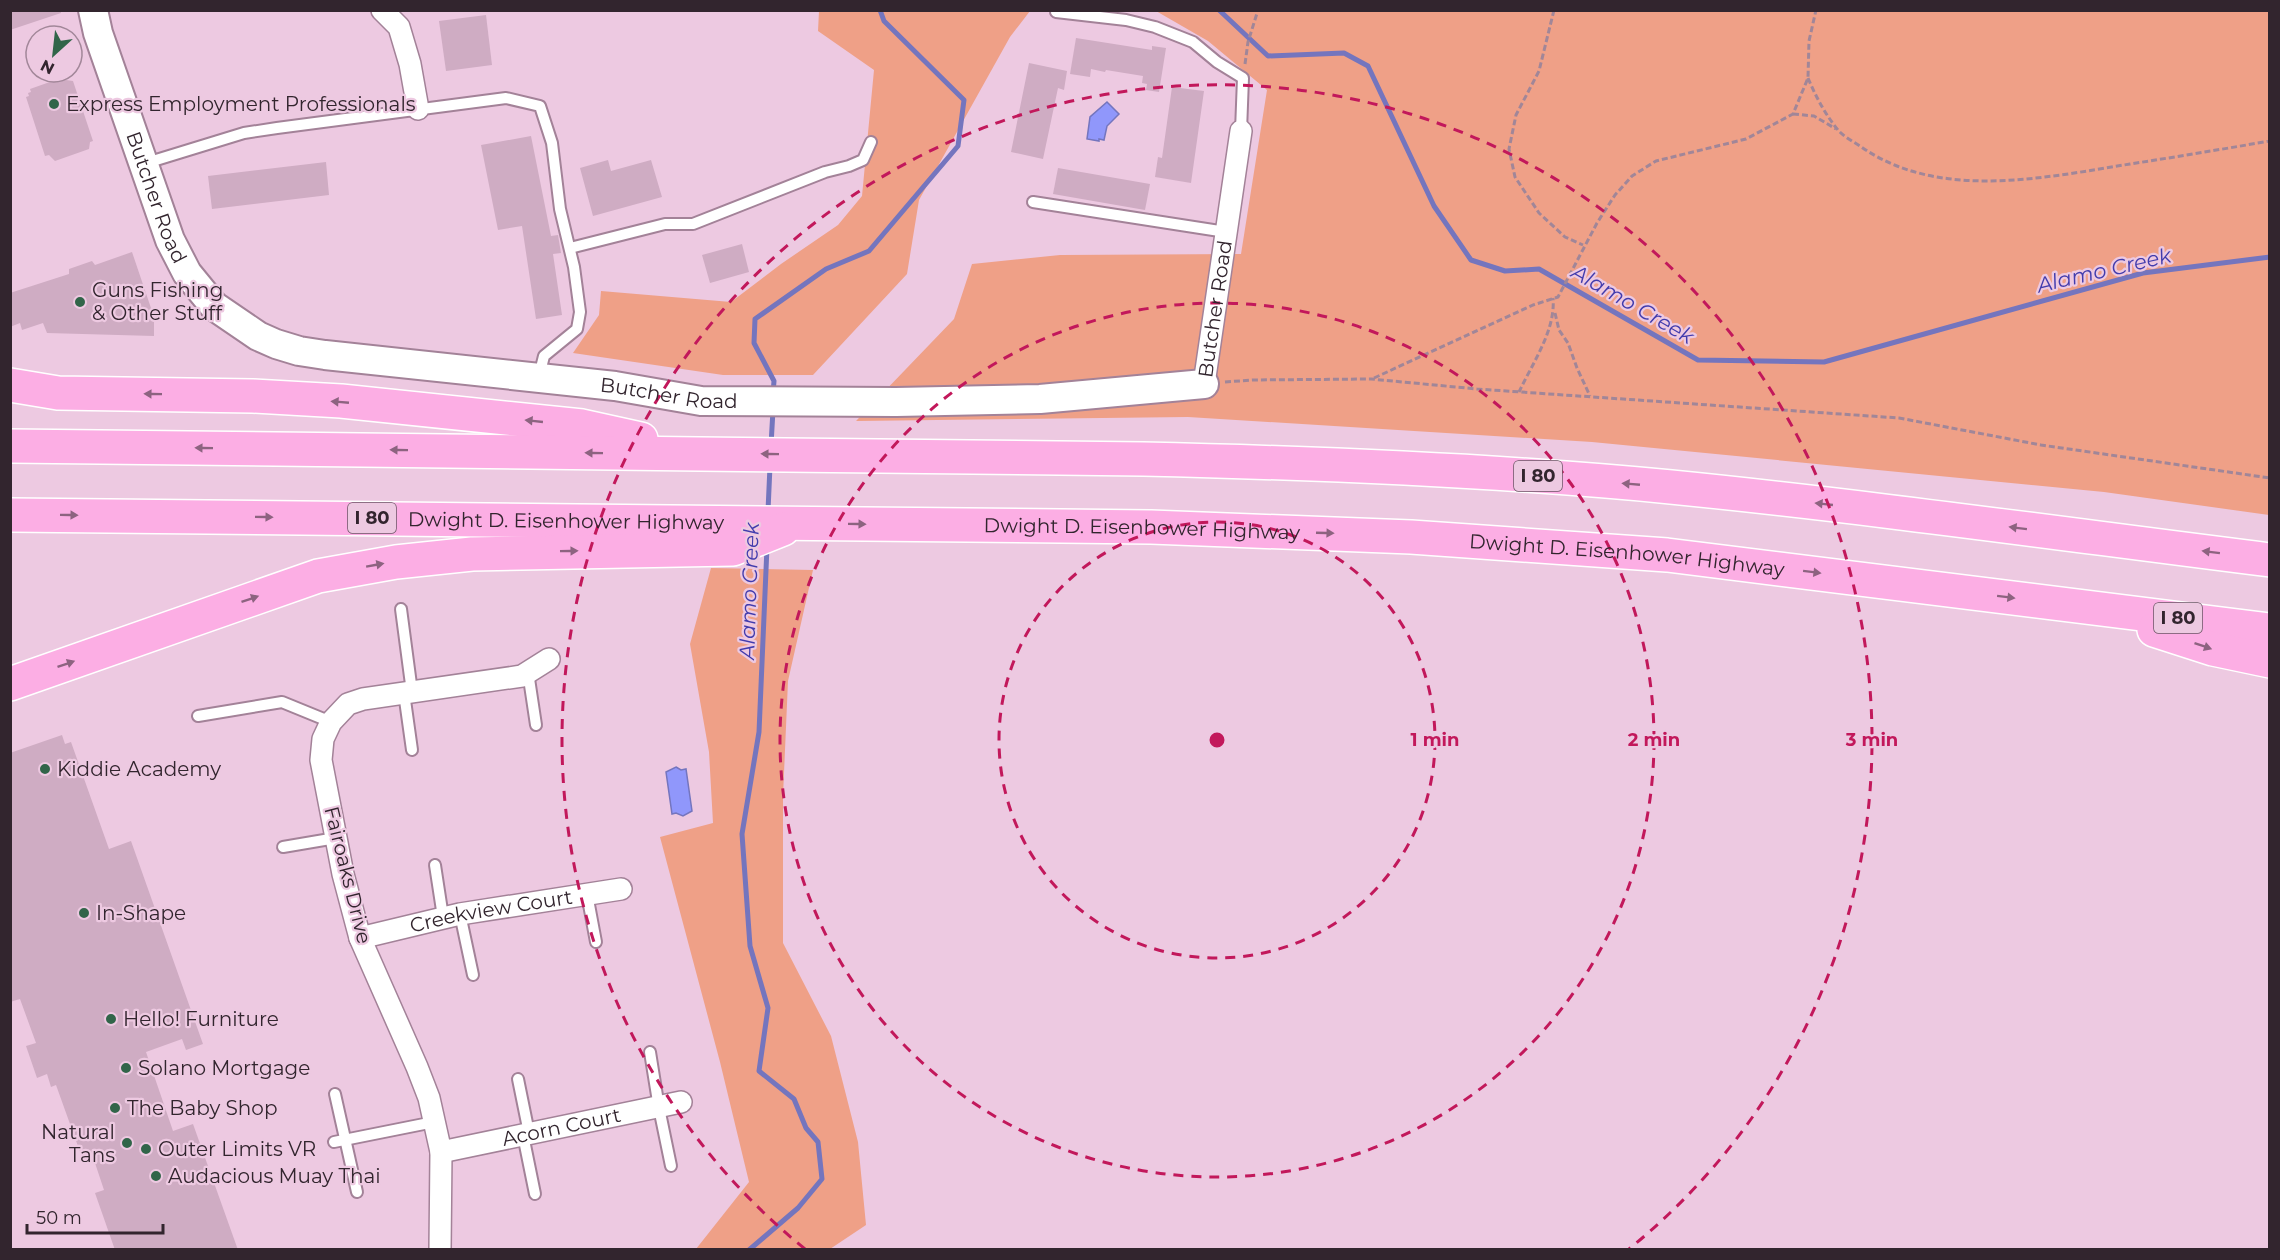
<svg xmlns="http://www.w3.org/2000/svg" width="2280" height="1260" font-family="Montserrat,sans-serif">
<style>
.green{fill:#efa087}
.water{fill:#9097fb;stroke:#7475be;stroke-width:1.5}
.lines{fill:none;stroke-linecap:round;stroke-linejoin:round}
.stream{stroke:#7475be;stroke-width:5}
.building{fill:#cfacc3}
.lane-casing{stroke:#a38298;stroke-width:14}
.street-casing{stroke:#a38298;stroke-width:24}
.secondary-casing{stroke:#a38298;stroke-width:32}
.highway-casing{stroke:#fff;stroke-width:36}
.path{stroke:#a18698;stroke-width:3;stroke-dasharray:6 3;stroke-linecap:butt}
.lane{stroke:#fff;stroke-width:10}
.street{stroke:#fff;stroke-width:21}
.secondary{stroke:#fff;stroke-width:28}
.highway{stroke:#fcaee4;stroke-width:33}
.oneway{fill:#8d6380}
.ring{fill:none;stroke:#c2185b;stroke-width:3;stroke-dasharray:10 8}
.poi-dot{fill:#316549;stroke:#edc9e1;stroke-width:2}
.labels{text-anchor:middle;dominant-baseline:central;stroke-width:4.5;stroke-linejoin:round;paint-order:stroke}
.shield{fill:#edc9e1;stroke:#6a5664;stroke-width:1.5}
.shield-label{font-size:18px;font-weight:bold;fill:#32252e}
.poi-label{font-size:20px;fill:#32252e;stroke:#edc9e1;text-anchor:start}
.street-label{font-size:20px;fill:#32252e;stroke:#edc9e1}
.water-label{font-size:21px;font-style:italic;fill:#423cad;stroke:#edc9e1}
.centre{fill:#c2185b;stroke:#edc9e1;stroke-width:3}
.ring-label{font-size:18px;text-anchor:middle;font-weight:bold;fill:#c2185b;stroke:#edc9e1;stroke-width:4.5;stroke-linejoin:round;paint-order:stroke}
</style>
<rect width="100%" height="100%" fill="#edc9e1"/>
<g class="green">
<path d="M819,11H1030L1010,37L919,200L907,274L813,375H723L573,353L599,315L601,291L731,302L781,264L838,225L862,196L874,70L818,31Z"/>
<path d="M1156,11H2269V515L2104,492L1592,442L1188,417L856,421L954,319L972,264L1060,255L1241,254L1267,90L1208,41Z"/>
<path d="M711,568L813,570L788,681L783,796V943L831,1036L858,1142L866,1225L830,1249H696L749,1182L720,1062L660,837L713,823L709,752L690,644Z"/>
</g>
<g class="water">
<path d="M1107,102L1119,114L1107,126L1104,140L1099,139V141L1087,139L1090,117Z"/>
<path d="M676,767L681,770L686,769L692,811L683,816L676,813L672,814L666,772Z"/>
</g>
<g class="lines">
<g class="stream">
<path d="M1219,10L1268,56L1344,53L1368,66L1434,206L1471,260L1505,271L1539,269L1698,360L1824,362L2143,273L2270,257"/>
<path d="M773,394L774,381L754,343L755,319L826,269L869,251L958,146L964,100L884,21L880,10"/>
<path d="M771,445L773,410"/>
<path d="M768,511L770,466"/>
<path d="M749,1250L798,1208L822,1179L818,1142L806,1128L794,1099L759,1071L768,1008L750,946L742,834L759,732L767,547"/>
</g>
</g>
<g class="building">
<path d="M10,10H60L61,13L10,30Z"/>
<path d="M486,15L492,65L446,71L439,21Z"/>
<path d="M1076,38L1152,50V46L1166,48L1159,92L1146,90L1147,84L1142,83L1143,76L1106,70L1105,72L1091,69L1090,77L1070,74Z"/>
<path d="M1029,63L1067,71L1064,90L1058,88L1043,159L1011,152Z"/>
<path d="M64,77L66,80L73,81L93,141L90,142L89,149L55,161L49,155L45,156L26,97L29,96L28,93L31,92L30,89Z"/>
<path d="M1172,87L1204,91L1191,183L1155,177L1158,157L1162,158Z"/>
<path d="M531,136L551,236L558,235L561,253L553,254L562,315L536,319L522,226L498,230L481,145Z"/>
<path d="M608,160L611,171L651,160L662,197L593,216L580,168Z"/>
<path d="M326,162L329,195L212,209L208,176Z"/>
<path d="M1058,168L1150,184L1145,210L1053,194Z"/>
<path d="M742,244L749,272L710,283L702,255Z"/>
<path d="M132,252L152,311H154V336L47,333L43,323L22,330L20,323L10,327V293L69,274V269L92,261L95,265Z"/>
<path d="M62,735L65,744L71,742L109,849L131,841L203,1044L186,1050L182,1039L146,1052L173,1131L193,1124L238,1250H115L95,1193L104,1190L94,1160L84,1163L56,1085L51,1087L47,1074L37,1078L26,1046L36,1043L20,999L10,1002V753Z"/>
</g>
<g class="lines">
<defs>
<g id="lane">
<path d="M1056,12L1126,20L1155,27L1193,42L1217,62L1243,78L1241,131"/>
<path d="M143,164L244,133L277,128L506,98L540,106L552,143L560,209L574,267L580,312L577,329L544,356L539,376"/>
<path d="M1033,202L1226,232"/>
<path d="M570,248L665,224H693L825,172L849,166L863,160L871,142"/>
<path d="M401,609L412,692"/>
<path d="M528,672L536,725"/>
<path d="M404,693L412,750"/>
<path d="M198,716L282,702L331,722"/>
<path d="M283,847L336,838"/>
<path d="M435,865L443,917"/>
<path d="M587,894L596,942"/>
<path d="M460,914L473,975"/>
<path d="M650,1052L659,1108L671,1166"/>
<path d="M518,1079L529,1133"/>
<path d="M335,1094L357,1192"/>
<path d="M523,1135L535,1194"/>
<path d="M334,1142L434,1122"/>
</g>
<g id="street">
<path d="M382,10L399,27L410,64L418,109"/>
<path id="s1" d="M1204,384L1241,131"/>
<path id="s2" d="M360,938L460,914L621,889"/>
<path id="s3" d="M441,1152L681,1102"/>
<path d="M440,1250L441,1152L429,1098L417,1067L360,938L343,874L321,760L323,739L331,722L348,704L363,699L522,676L549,659"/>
</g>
<g id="secondary">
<path id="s4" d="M93,10L98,33L170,240L187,273L214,306L258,336L276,344L299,351L325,355L615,386L701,401L896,402L1040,399L1204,384"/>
</g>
<g id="highway">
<path d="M10,385L58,393L253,396L341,401L582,426L641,439"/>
<path d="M10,446L1143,459C1319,463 1496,470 1671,487C1871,507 2070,535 2270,560"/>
<path id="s5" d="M10,515L1151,527L1411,537L1667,555L2270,630"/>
<path d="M2154,630L2213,649L2270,661"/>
<path d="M10,684L318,576L396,562L472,554L733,549L783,529"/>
</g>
</defs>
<use href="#lane" class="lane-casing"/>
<use href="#street" class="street-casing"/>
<use href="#secondary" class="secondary-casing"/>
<use href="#highway" class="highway-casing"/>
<g class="path">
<path d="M1554,10L1539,71L1516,115L1509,149L1515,177L1539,213L1565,237L1583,245"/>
<path d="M1245,64L1248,42L1258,10"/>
<path d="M1808,78C1816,97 1825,114 1838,130C1843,136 1852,141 1860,146C1937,201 2043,178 2130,164C2176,157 2223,149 2270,141"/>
<path d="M1793,114L1814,116L1836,129"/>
<path d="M1555,313L1559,330L1568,343L1577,368L1590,396"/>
<path d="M1374,378L1533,305L1558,297L1597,223L1615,195L1632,176L1656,161L1746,139L1793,114L1808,78L1809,41L1816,10"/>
<path d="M1225,382L1252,380L1371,379L1477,389L1899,418L2041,445L2270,478"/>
<path d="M1519,392C1532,364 1556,330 1553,298"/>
</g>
<use href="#lane" class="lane"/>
<use href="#street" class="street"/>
<use href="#secondary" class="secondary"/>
<use href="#highway" class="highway"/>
</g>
<defs><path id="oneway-solid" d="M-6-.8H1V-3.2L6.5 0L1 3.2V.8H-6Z" transform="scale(1.5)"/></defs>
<g class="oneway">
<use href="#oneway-solid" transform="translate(153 394) rotate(-179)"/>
<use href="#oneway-solid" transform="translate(340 402) rotate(-175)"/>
<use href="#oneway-solid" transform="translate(534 421) rotate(-174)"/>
<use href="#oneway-solid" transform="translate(204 448) rotate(-179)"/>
<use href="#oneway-solid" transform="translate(399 450) rotate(-179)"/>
<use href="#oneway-solid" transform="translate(594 453) rotate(-179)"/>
<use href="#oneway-solid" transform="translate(770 454) rotate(-179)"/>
<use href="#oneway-solid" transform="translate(1631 484) rotate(-175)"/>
<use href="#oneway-solid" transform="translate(1824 504) rotate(-174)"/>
<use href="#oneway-solid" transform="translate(69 515) rotate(1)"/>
<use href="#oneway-solid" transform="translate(264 517) rotate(1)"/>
<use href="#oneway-solid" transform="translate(857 524) rotate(1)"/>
<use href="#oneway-solid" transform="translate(2018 528) rotate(-173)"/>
<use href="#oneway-solid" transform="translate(1325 533) rotate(2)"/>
<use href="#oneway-solid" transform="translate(569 551) rotate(-1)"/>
<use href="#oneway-solid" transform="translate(2211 552) rotate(-173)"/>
<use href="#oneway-solid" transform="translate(375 565) rotate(-10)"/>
<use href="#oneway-solid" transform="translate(1812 572) rotate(7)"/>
<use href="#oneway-solid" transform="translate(2006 597) rotate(7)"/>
<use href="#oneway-solid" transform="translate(250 599) rotate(-19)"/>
<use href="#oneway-solid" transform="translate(2203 646) rotate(19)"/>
<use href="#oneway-solid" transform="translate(66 664) rotate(-19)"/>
</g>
<g class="ring">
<circle cx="1217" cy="740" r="218"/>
<circle cx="1217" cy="740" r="437"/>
<path d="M805 1249A655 655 0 1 1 1629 1249"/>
</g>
<g class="poi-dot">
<circle cx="54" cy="104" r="6"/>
<circle cx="80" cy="302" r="6"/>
<circle cx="45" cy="769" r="6"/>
<circle cx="84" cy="913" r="6"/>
<circle cx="111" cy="1019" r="6"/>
<circle cx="126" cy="1068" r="6"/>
<circle cx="115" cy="1108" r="6"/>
<circle cx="127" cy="1143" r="6"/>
<circle cx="146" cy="1149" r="6"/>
<circle cx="156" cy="1176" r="6"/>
</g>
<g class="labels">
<g class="shield">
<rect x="1514" y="461" width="48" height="30" rx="4.5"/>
<rect x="348" y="503" width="48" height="30" rx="4.5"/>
<rect x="2154" y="603" width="48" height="30" rx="4.5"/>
</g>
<g class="shield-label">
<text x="1538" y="476">I 80</text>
<text x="372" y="518">I 80</text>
<text x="2178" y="618">I 80</text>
</g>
<g class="poi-label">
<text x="66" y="104">Express Employment Professionals</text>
<text x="92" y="290">Guns Fishing<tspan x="92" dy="23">&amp; Other Stuff</tspan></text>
<text x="57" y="769">Kiddie Academy</text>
<text x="96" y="913">In-Shape</text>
<text x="123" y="1019">Hello! Furniture</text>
<text x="138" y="1068">Solano Mortgage</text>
<text x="127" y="1108">The Baby Shop</text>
<text x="115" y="1132" text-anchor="end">Natural<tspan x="115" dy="23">Tans</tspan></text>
<text x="158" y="1149">Outer Limits VR</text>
<text x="168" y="1176">Audacious Muay Thai</text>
</g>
<g class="street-label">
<text stroke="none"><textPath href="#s4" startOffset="198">Butcher Road</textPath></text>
<text stroke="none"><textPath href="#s1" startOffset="76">Butcher Road</textPath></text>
<text stroke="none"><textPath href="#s4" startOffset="792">Butcher Road</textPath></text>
<text stroke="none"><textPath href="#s5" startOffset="556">Dwight D. Eisenhower Highway</textPath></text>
<text stroke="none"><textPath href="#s5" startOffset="1132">Dwight D. Eisenhower Highway</textPath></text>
<text stroke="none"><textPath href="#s5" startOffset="1618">Dwight D. Eisenhower Highway</textPath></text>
<text transform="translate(348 875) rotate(76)">Fairoaks Drive</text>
<text stroke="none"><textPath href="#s2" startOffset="134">Creekview Court</textPath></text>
<text stroke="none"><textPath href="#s3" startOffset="123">Acorn Court</textPath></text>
</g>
<g class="water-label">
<text transform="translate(2104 270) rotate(-13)">Alamo Creek</text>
<text transform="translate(1633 304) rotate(30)">Alamo Creek</text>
<text transform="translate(749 591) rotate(-88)">Alamo Creek</text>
</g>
</g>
<circle cx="1217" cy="740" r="9" class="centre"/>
<g class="ring-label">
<text x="1435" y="746">1 min</text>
<text x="1654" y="746">2 min</text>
<text x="1872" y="746">3 min</text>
</g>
<rect width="2280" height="1260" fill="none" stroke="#32252e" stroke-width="24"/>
<g transform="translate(54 54) rotate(207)"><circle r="28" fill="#edc9e1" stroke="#a28799" stroke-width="1.5"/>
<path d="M0-4.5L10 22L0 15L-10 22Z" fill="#316549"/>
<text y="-9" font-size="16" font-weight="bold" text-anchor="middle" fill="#32252e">N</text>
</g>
<path d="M27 1224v9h136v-9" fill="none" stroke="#32252e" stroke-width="3"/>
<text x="36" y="1224" font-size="18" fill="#32252e" stroke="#edc9e1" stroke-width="4.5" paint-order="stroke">50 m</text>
</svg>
